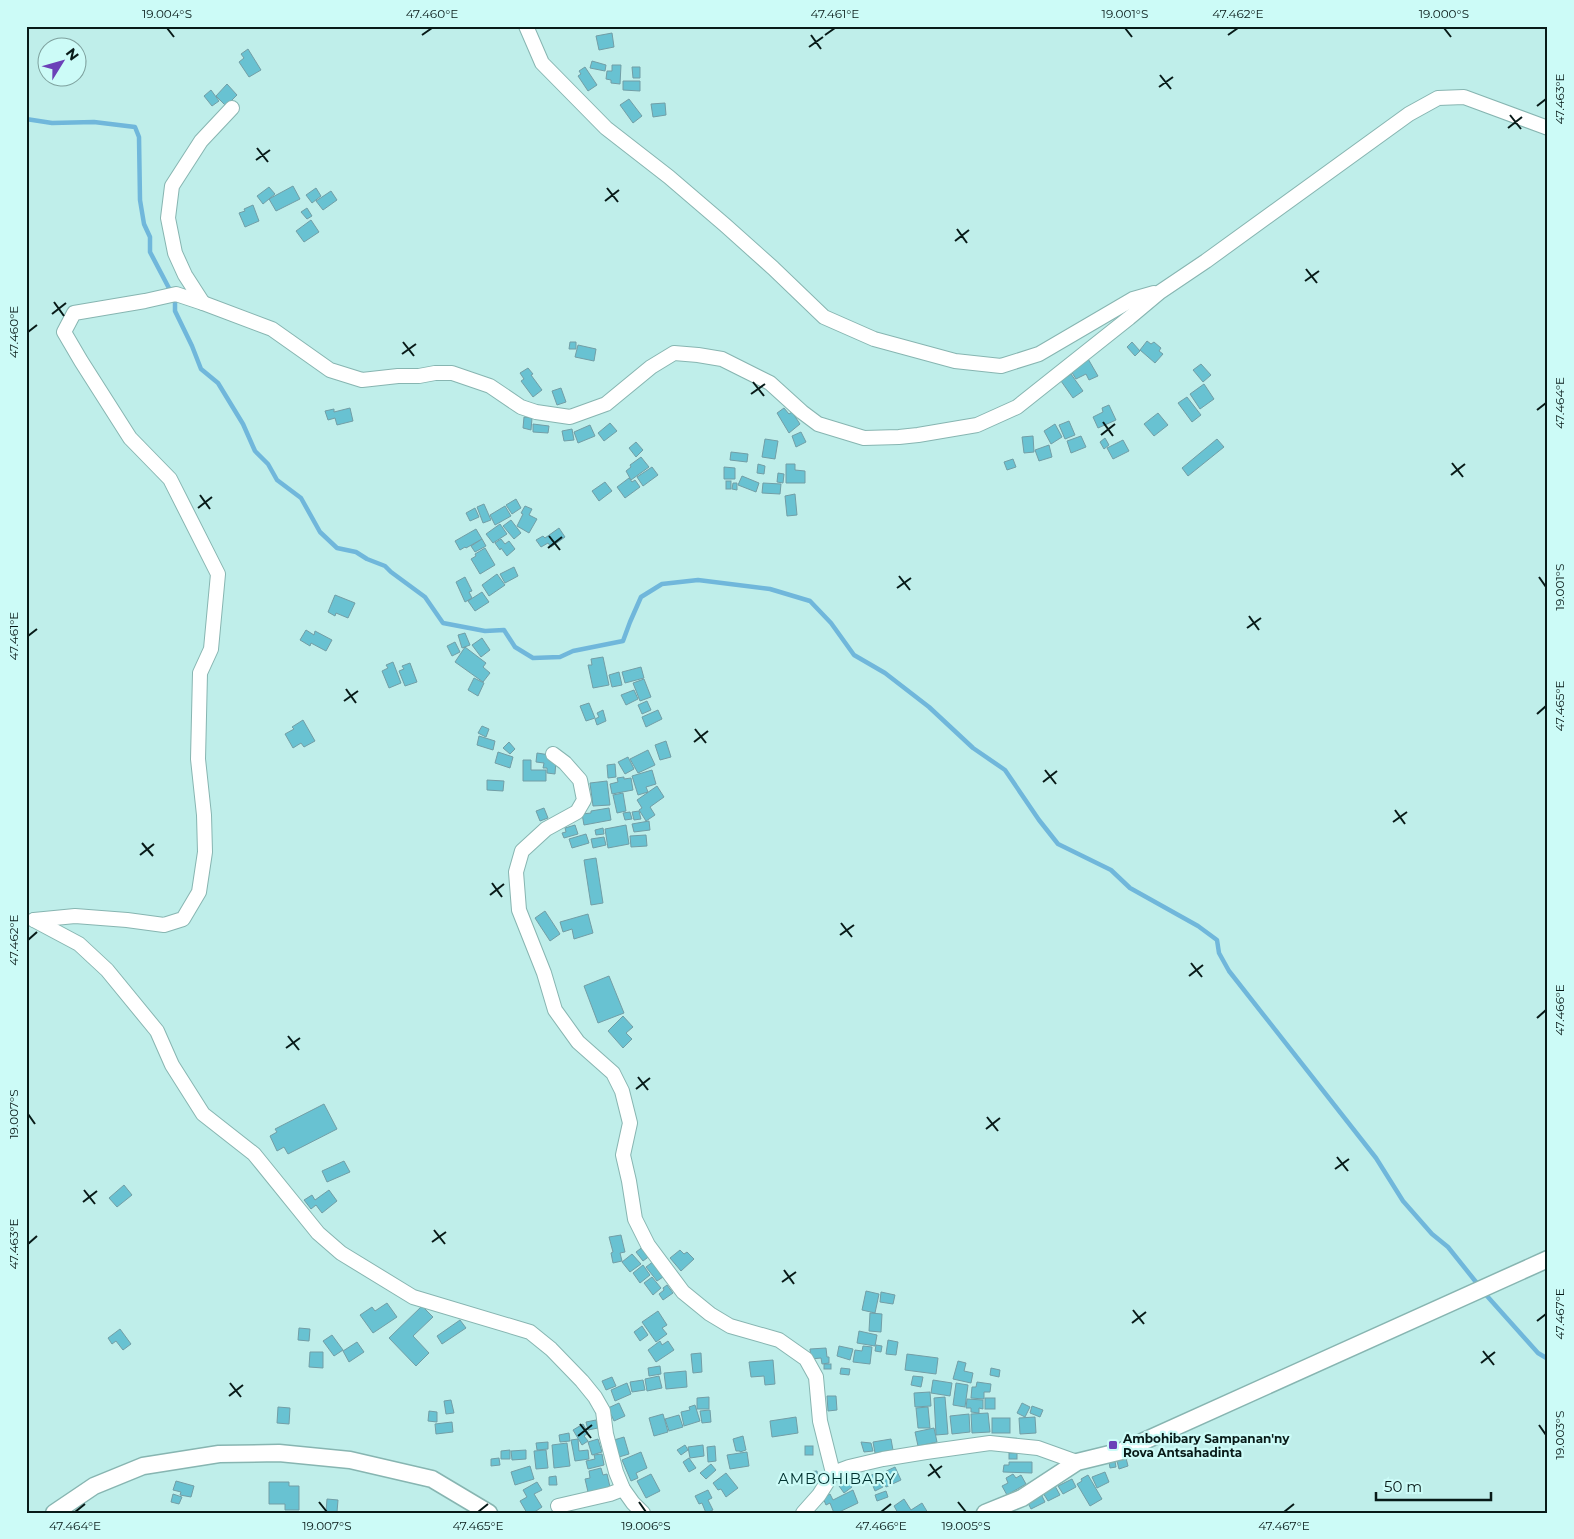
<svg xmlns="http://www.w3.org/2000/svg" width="1574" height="1539" font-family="Montserrat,sans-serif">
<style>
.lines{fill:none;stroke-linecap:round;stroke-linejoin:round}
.stream{stroke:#70b7db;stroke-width:4.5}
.building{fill:#68c2d2;stroke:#729ea6}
.minor-casing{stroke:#87b5b1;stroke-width:16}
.tertiary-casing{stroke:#87b5b1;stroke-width:19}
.minor{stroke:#fff;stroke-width:14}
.tertiary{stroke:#fff;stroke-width:16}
.ticks{fill:none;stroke:#081a18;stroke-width:2}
.poi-dot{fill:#6b40b8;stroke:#ccfbf7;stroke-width:2}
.labels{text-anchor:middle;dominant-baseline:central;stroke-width:4.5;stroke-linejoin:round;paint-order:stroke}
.poi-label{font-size:12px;font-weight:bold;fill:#081a18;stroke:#ccfbf7;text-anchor:start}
.quarter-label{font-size:15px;letter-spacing:1px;fill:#00312f;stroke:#ccfbf7}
.neatline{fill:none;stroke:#081a18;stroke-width:2}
.ticks-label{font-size:12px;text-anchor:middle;fill:#081a18}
</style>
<rect width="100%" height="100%" fill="#bfeeea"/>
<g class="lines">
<g class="stream">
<path d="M26,119L52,123L94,122L135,127L139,137L140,200L144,224L150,237V252L171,292"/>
<path d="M175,301V311L192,346L201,369L218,383L243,424L255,451L268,464L277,480L301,498L320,532L337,548L356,552L367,559L385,566L391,572L425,597L443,623L485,631L504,630L515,647L533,658L560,657L573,651L623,641L630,622L641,597L662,584L698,580L770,589L810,601L831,623L854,655L885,673L929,707L973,748L1005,770L1039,820L1058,844L1111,870L1130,888L1198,926L1217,940L1219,953L1229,971L1376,1158L1403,1201L1432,1234L1448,1247L1476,1282"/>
<path d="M1487,1296L1538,1353L1548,1359"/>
</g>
</g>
<g class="building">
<path d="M612,33L614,47L599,50L596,36Z"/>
<path d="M248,49L261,70L249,77L239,62L244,58L241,54Z"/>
<path d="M592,61L606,65L605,71L590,68Z"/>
<path d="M612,65H621L620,84L611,83V80L606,79L607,71H612Z"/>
<path d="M585,67L597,85L588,91L578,76L581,74L579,71Z"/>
<path d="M632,67H640V78H633Z"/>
<path d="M623,81H640V91L623,90Z"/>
<path d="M227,84L237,95L226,106L216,96Z"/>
<path d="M211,90L219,101L212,106L204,96Z"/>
<path d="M629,99L642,116L633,123L620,105Z"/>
<path d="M665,103L666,115L653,117L651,104Z"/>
<path d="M293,186L300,199L276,211L269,199Z"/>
<path d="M269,187L275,194L263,204L257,196Z"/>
<path d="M316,188L321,196L312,203L306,195Z"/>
<path d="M331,191L337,200L323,210L316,201Z"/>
<path d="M253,205L259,221L245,227L239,213L245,211L244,209Z"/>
<path d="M307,208L312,216L307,219L301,212Z"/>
<path d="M311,220L319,232L304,242L296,231Z"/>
<path d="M1147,341L1151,344L1154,342L1161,348L1159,351L1163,354L1155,363L1140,350Z"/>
<path d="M570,342H576V349H569Z"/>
<path d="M1132,342L1140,351L1135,356L1127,347Z"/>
<path d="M578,345L596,349L594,361L575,357Z"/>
<path d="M1087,357L1098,376L1089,380L1086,374L1076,379L1071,371Z"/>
<path d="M1201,364L1211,375L1203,382L1193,370Z"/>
<path d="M528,368L533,374L531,375L542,390L533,397L521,381L524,379L520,373Z"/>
<path d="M1071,374L1083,391L1073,398L1061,381Z"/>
<path d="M1204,384L1214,399L1200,409L1190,394Z"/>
<path d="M561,388L566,402L557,405L552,391Z"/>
<path d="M1187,397L1201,415L1192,422L1178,403Z"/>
<path d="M1109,405L1116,420L1098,428L1093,417L1103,412L1102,408Z"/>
<path d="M350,408L353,421L337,425L335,418L328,420L325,411L334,409V412Z"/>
<path d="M784,408L789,414L792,412L800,424L789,433L777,413Z"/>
<path d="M1158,413L1168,425L1154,436L1144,424Z"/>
<path d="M524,417L532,418L531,430L523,428Z"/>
<path d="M1069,421L1075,435L1065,439L1059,425Z"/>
<path d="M610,423L617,431L604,441L598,433Z"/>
<path d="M533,424L549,426L548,433L533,432Z"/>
<path d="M1055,424L1062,437L1051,444L1044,431Z"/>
<path d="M590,425L595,436L578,443L574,432Z"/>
<path d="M572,429L574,440L564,441L562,431Z"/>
<path d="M801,432L806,442L796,447L792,436Z"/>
<path d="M1033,436L1034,452L1024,453L1022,437Z"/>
<path d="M1081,436L1086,447L1071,453L1067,441Z"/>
<path d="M1105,438L1109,445L1104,449L1100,442Z"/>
<path d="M765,439L778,441L775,459L762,457Z"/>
<path d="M1217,439L1224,447L1188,476L1182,468Z"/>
<path d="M1123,440L1129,451L1113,459L1107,448Z"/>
<path d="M636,442L643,450L636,457L629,448Z"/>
<path d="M1049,445L1052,457L1039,461L1035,450Z"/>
<path d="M731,452L748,454L747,462L730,460Z"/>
<path d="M641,457L649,467L631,480L626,471L631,467L630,465Z"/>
<path d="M1013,459L1016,467L1007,470L1004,462Z"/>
<path d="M758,464L765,466L764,474L757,473Z"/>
<path d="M786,464H795V470L805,471V483H786Z"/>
<path d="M652,467L658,475L643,486L637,477Z"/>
<path d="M724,467L735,468V479H724Z"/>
<path d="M778,473L784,474L783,483L777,482Z"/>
<path d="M742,476L759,483L756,492L738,485Z"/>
<path d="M629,478L632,482L635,480L640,487L625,498L617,487Z"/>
<rect x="726" y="481" width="5" height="8"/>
<path d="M605,482L612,491L599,501L592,491Z"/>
<path d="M733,483H737V490L732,489Z"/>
<path d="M763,483L781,484L780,494L762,493Z"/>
<path d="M795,494L797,515L787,516L785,496Z"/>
<path d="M516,499L521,508L512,514L506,505Z"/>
<path d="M484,504L491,520L483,523L477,507Z"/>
<path d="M505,506L511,516L495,525L490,515Z"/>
<path d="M525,506L532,509L529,515L537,519L529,533L517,526L523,514L521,513Z"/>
<path d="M475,508L479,517L470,521L466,513Z"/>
<path d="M511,520L521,533L514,539L503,526Z"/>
<path d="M500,524L507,534L493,543L486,534Z"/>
<path d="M559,528L565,537L551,547L548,543L541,547L536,540L543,536L545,538Z"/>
<path d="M476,529L482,539L466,548L465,547L460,550L455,541Z"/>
<path d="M482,539L486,546L475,552L471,546Z"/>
<path d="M501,539L505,544L509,541L515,549L507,556L501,548L500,550L495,543Z"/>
<path d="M485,548L495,565L480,574L471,559L476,556L475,554Z"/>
<path d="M514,567L518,576L505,583L500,574Z"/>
<path d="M497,574L505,585L489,596L482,585Z"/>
<path d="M465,577L472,591L469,592L472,598L465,602L456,582Z"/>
<path d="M482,592L489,602L475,611L468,601Z"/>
<path d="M335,595L355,603L348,618L336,613L335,616L328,612Z"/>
<path d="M306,630L314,635L315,631L332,640L326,651L311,643L310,646L300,640Z"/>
<path d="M465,633L470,645L462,648L458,635Z"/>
<path d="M482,638L490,650L481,657L472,645Z"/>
<path d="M455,642L460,652L452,656L447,646Z"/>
<path d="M465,647L486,663L483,667L490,673L483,682L455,662Z"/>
<path d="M603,657L609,685L593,688L588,665H592L591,659Z"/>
<path d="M393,662L401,683L389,688L382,671L388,668L386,665Z"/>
<path d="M410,663L417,682L405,686L399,671L404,669L402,666Z"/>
<path d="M641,667L644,678L625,683L622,672Z"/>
<path d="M619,672L622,685L612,687L609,675Z"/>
<path d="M474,678L484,683L478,696L468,690Z"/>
<path d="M644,679L651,697L640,701L633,683Z"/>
<path d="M634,690L638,699L626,705L621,695Z"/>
<path d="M647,701L651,710L642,714L638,705Z"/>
<path d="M589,703L595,718L586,721L580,706Z"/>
<path d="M603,710L606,721L597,725L595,719L599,717L597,713Z"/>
<path d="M658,710L662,719L646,727L642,717Z"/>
<path d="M303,720L315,741L304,747L301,743L293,748L285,734L294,729L292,727Z"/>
<path d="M482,726L489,729L486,737L478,733Z"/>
<path d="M479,736L495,741L493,750L477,745Z"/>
<path d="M666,741L671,757L660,760L655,745Z"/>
<path d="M509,742L515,749L510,754L503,748Z"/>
<path d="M648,750L655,765L638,773L630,759Z"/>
<path d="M498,752L513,757L510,768L495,763Z"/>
<path d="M537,753L550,755L556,761L555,774L547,773V768H543L544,763L536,762Z"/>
<path d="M628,757L634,769L625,774L618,762Z"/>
<path d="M523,760H531V770H546V781H523Z"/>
<path d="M615,764L616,777L608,778L607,765Z"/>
<path d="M652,770L656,784L646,787L648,792L638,795L632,776Z"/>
<path d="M624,777V779L631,778L633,790L612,794L610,784L618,782L617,778Z"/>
<path d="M487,780L504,781L503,791L487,790Z"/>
<path d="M607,781L610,805L593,806L590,783Z"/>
<path d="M657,786L664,797L650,807L655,815L646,821L639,810L642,808L637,800Z"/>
<path d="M623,793L626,811L617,813L613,795Z"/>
<path d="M544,808L548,818L540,821L536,811Z"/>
<path d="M609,808L611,820L584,825L582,814L591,813V811Z"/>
<path d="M639,811L641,819L634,820L632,812Z"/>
<path d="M630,812L632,819L625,820L623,813Z"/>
<path d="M649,821L650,830L634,832L632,824Z"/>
<path d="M575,825L578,834L564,838L562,833L566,832L565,828Z"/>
<path d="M626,825L629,844L608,848L605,829Z"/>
<path d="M603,828L604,834L596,835L595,830Z"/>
<path d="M586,834L589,843L572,848L569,839Z"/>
<path d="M646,835L647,846L631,847L630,836Z"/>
<path d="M604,837L606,845L593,848L591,839Z"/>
<path d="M596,858L603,903L591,905L584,860Z"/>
<path d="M545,911L560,934L550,941L535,918Z"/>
<path d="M588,914L593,933L574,939L572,929L563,932L560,922Z"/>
<path d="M609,976L624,1013L598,1023L584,986Z"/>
<path d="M623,1016L633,1027L626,1033L632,1039L623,1048L608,1031Z"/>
<path d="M324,1104L337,1129L288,1154L284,1147L277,1151L270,1136L277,1132L275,1129Z"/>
<path d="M344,1161L350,1172L327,1182L322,1171Z"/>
<path d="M124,1185L132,1195L117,1207L109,1198Z"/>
<path d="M329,1190L337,1201L322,1213L316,1205L311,1209L304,1200L312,1195L315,1200Z"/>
<path d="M621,1235L625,1252L620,1253L622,1261L613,1263L611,1253L613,1252L609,1237Z"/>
<path d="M644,1246L651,1255L643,1261L636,1252Z"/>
<path d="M680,1250L684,1254L687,1252L694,1259L681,1271L670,1258Z"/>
<path d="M632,1254L641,1264L630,1272L622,1262Z"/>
<path d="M654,1261L662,1271L659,1273L663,1277L657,1281L646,1267Z"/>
<path d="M643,1265L650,1275L640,1283L633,1273Z"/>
<path d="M652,1277L661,1288L653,1295L644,1283Z"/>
<path d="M667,1285L673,1293L663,1300L659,1294L664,1290L663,1288Z"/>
<path d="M866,1291L879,1294L875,1313L862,1310Z"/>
<path d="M881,1292L895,1295L893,1304L880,1302Z"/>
<path d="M387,1303L397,1317L373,1333L360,1315L372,1307L375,1311Z"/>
<path d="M422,1306L433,1317L413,1336L429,1353L416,1366L389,1338Z"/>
<path d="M658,1311L667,1325L662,1328L667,1334L656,1342L642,1322Z"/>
<path d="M870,1313L882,1314L881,1332L869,1331Z"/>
<path d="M460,1320L466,1328L442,1344L437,1336Z"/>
<path d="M642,1326L648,1335L640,1341L634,1332Z"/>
<path d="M299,1328L310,1329L309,1341L298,1340Z"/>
<path d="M120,1329L131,1344L123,1350L116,1341L112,1344L108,1338Z"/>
<path d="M859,1331L877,1335L875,1346L857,1343Z"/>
<path d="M332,1335L343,1350L334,1356L323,1341Z"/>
<path d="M888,1340L898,1342L896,1355L886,1354Z"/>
<path d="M660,1341L662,1345L668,1341L674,1350L656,1362L648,1350Z"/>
<path d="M357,1342L364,1352L349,1362L343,1351Z"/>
<path d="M876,1345L882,1346L881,1352L875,1351Z"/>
<path d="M839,1346L853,1349L850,1360L837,1356Z"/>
<path d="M863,1346L872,1347L870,1364L853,1362L855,1350L862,1351Z"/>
<path d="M826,1348L827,1357H829V1363L822,1364L821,1358L811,1359L810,1349Z"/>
<path d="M310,1352H323V1368L309,1367Z"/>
<path d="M701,1353L702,1372L693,1373L691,1354Z"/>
<path d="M907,1354L938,1358L936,1374L905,1370Z"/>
<path d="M773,1360L775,1384L765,1385L764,1376L751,1377L749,1362Z"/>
<path d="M958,1361L966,1363L964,1371L973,1373L971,1383L953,1379Z"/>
<rect x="824" y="1364" width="7" height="5"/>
<path d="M660,1366L661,1374L649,1376L648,1368Z"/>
<path d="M841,1368L850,1369L849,1375L840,1374Z"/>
<path d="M991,1368L1000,1370L999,1377L990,1375Z"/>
<path d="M686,1371L687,1387L666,1389L664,1373Z"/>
<path d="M659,1376L662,1388L647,1391L645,1379Z"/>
<path d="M913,1376L923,1377L921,1387L911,1385Z"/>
<path d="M612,1377L616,1386L606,1390L602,1381Z"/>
<path d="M643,1380L645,1390L632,1392L630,1382Z"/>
<path d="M933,1380L952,1383L950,1396L931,1393Z"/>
<path d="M977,1382L991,1384L990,1392H984V1399L971,1398L972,1387H976Z"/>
<path d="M627,1383L631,1394L615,1401L611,1390Z"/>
<path d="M956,1383L968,1385L965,1407L953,1405Z"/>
<path d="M930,1392L931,1406L915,1407L914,1393Z"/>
<path d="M827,1396H836L837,1410L828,1411Z"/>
<path d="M709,1397V1409H697V1398Z"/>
<path d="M945,1397L948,1434L936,1435L934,1398Z"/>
<rect x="985" y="1398" width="10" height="11"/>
<path d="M967,1399L983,1400V1409L979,1408V1413L971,1412V1408H966Z"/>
<path d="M451,1400L454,1413L446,1414L444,1401Z"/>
<path d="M619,1403L625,1416L614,1421L608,1408Z"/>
<path d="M1022,1403L1030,1407L1025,1417L1017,1413Z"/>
<path d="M695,1405L700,1421L684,1426L681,1412L690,1410L689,1407Z"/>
<path d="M1032,1406L1043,1410L1040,1417L1030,1413Z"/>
<path d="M278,1407L290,1408L289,1424L277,1423Z"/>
<path d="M928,1407L930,1428H918L916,1408Z"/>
<path d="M710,1410L711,1422L702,1423L700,1411Z"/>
<path d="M429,1411L437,1412V1422L428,1421Z"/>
<path d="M988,1413L990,1432L972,1433L971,1414Z"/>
<path d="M663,1414L668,1432L654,1436L649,1418Z"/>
<path d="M969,1414L970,1432L952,1434L950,1416Z"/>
<path d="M679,1415L683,1427L669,1431L665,1419Z"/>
<path d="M796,1417L798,1433L772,1437L770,1421Z"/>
<path d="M1035,1417L1036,1433L1020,1434L1019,1418Z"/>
<rect x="992" y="1418" width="18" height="15"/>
<path d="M596,1420L598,1428L588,1430L586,1422Z"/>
<path d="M452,1422L453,1432L436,1434L435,1424Z"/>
<path d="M583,1424L588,1433L584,1436L588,1441L582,1445L573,1430Z"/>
<path d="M934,1428L937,1442L918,1446L915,1432Z"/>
<path d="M569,1433L570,1441L560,1442L559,1435Z"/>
<path d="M743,1436L746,1450L740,1452V1451H736L733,1439Z"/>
<path d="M624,1437L629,1454L619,1457L614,1440Z"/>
<path d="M578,1439L579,1451L588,1450L589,1459L575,1461L571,1440Z"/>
<path d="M598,1439L602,1452L592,1455L588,1442Z"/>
<path d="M891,1439L893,1450L875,1453L873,1442Z"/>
<path d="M548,1442V1449L537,1450L536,1443Z"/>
<path d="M861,1442L871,1443L873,1451L864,1452Z"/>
<path d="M567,1443L570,1466L554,1468L552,1445Z"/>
<path d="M685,1445L688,1450L681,1455L677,1450Z"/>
<path d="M703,1445L704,1456L690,1458L688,1447Z"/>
<path d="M715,1446L716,1461L708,1462L707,1447Z"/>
<rect x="805" y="1446" width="8" height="9"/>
<path d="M510,1450V1459H501V1451Z"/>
<path d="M526,1450V1459L512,1460L511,1451Z"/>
<path d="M546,1450L548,1468L536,1469L534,1451Z"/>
<path d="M641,1452L647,1468L636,1473L638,1478L631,1481L622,1460Z"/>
<path d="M747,1452L749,1466L730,1469L727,1455Z"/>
<rect x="1009" y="1453" width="8" height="6"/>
<path d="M602,1454L604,1465L588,1469L586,1461L595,1459L594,1455Z"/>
<path d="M499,1458L500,1465L491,1466V1459Z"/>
<path d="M689,1458L696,1468L689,1472L683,1462Z"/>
<path d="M1126,1458L1128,1466L1119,1469L1117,1461Z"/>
<path d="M1115,1461L1116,1467L1110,1468L1109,1462Z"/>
<path d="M1009,1462H1032V1473L1003,1472L1004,1465H1009Z"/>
<path d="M711,1464L716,1470L706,1479L700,1473Z"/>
<path d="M530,1466L534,1479L515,1485L511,1472Z"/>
<path d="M895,1467L901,1480L886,1487L880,1474Z"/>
<path d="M601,1468L603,1475L607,1474L610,1487L588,1492L585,1479L590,1478L589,1471Z"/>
<path d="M817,1471L818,1479L807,1480L806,1472Z"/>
<path d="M1105,1472L1109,1482L1097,1488L1092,1477Z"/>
<path d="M726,1473L738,1488L726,1497L721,1489L718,1490L713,1483Z"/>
<path d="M857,1473L862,1479L855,1485L849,1479Z"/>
<path d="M877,1473L883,1487L875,1491L869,1476Z"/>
<path d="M651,1474L660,1491L646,1498L637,1481Z"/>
<path d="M1013,1474L1016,1478L1021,1475L1026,1484L1007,1495L1002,1486L1008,1483L1006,1478Z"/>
<path d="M1088,1475L1102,1499L1090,1506L1077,1484L1082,1481L1081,1479Z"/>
<path d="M556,1476L557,1485H549V1477Z"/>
<path d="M1072,1479L1076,1487L1063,1494L1058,1486Z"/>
<path d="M847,1480L852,1487L844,1493L839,1486Z"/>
<path d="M176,1481L194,1486L191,1497L180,1495L181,1492L173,1490Z"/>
<path d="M269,1482H289V1486H299V1510H285V1504H269Z"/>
<path d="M537,1482L542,1490L534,1494L542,1507L533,1513H527L520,1501L527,1497L523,1490Z"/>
<path d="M1055,1486L1060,1495L1048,1501L1043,1493Z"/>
<path d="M708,1490L712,1498L708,1500L713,1510L706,1513L702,1503L699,1504L695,1496Z"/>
<path d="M853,1490L858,1503L837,1513H834L830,1503L826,1505L823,1498L830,1494L833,1500Z"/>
<path d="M886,1491L888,1497L877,1501L875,1495Z"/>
<path d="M173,1494L182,1497L179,1504L171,1502Z"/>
<path d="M1041,1494L1045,1502L1031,1509L1027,1501Z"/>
<path d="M327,1499L338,1500L337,1512H326Z"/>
<path d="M904,1499L911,1510L922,1503L928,1513H898L894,1506Z"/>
</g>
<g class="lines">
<defs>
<g id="minor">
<path d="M526,26L542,63L606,128L669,177L725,225L773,268L824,317L874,339L955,361L1001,366L1039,354L1133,299L1154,293"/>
<path d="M203,303L185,275L175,253L168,218L172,186L201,141L232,108"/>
<path d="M553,754L565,763L580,780L584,800L577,812L546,829L522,851L516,872L519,910L544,973L555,1010L578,1042L613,1073L622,1091L630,1123L623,1155L629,1181L635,1219L648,1245L683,1292L710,1314L730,1326L779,1340L806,1359L816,1377L820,1421L833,1473"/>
<path d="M34,920L75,916L127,920L164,925L183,919L199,892L205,852L204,815L198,759L200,673L211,649L218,574L170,479L130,438L81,361L64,332L74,313L145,301L176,294L203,303L272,329L330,370L362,380L398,376H419L435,373H452L490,386L521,407L536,412L570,417L606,404L651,367L674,353L698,355L722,359L770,383L802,412L818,424L864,438L899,437L918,435L977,425L1017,407L1129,318L1160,292L1206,261L1409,114L1438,98L1464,97L1548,128"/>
<path d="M34,920L79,944L107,970L157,1031L172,1065L203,1114L254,1154L318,1233L341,1253L413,1297L530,1332L551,1349L582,1381L595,1397L603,1411L606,1434L616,1472L623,1489L633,1503L643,1513"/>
<path d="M558,1506L610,1494L623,1489"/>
<path d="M803,1513L819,1495L833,1473L849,1467L883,1459L926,1452L990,1443L1038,1448L1077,1462"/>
</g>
<g id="tertiary">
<path d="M54,1513L94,1486L143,1466L219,1454L279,1453L350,1460L432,1479L489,1513"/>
<path d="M985,1513L1022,1498L1077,1462L1122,1451L1548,1259"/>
</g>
</defs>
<use href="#minor" class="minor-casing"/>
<use href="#tertiary" class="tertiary-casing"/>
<use href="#minor" class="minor"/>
<use href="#tertiary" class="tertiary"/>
</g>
<path class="ticks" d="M167,28L174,37M1125,28L1132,37M1444,28L1451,37M422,35L432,28M811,35L821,49M825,35L835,28M1228,35L1238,28M809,47L823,37M1160,75L1171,89M1159,87L1173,77M1537,106L1546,99M1510,115L1521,129M1508,128L1522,117M257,148L268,162M256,160L270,150M607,188L618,202M605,201L619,190M957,229L967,243M955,241L969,230M1306,269L1317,283M1305,281L1319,271M54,302L64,316M52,314L66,303M28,332L37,325M403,342L414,356M402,354L416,344M753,382L764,396M751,394L765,384M1537,410L1546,403M1103,422L1113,436M1101,435L1115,424M1452,463L1463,477M1451,475L1465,464M200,495L210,509M198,508L212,497M549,536L560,550M548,548L562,537M899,576L910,590M1539,577L1546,587M897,588L911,578M1249,616L1259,630M1247,628L1261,618M28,636L37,629M346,689L356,703M344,701L358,691M1537,714L1546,706M695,729L706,743M694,742L708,731M1045,770L1056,784M1043,782L1057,771M1395,810L1405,824M1393,822L1407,812M142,843L153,856M140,855L154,844M492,883L502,897M490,895L504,884M841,923L852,937M840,935L854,925M28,940L37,932M1191,963L1202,977M1189,976L1203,965M1537,1018L1546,1010M288,1036L299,1050M286,1048L300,1038M638,1077L648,1090M636,1089L650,1078M28,1114L35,1124M987,1117L998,1131M986,1129L1000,1118M1337,1157L1348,1171M1335,1169L1349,1159M84,1190L95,1204M83,1202L97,1191M434,1230L445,1244M432,1242L446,1232M28,1244L37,1236M784,1270L794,1284M782,1282L796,1272M1133,1310L1144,1324M1537,1321L1546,1314M1132,1323L1146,1312M1483,1351L1494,1365M1481,1363L1495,1352M230,1383L241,1397M229,1396L243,1385M580,1424L591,1438M1539,1425L1546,1435M578,1436L592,1425M930,1464L940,1478M928,1476L942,1466M319,1502L327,1512M639,1502L646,1512M958,1502L966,1512M75,1512L85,1504M478,1512L488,1504M881,1512L891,1504M1284,1512L1294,1504"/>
<rect class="poi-dot" x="1108" y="1440" width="10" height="10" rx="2.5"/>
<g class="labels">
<g class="poi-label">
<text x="1123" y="1438">Ambohibary Sampanan'ny<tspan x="1123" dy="14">Rova Antsahadinta</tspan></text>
</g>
<g class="quarter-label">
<text x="837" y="1478">AMBOHIBARY</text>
</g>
</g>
<rect width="1574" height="1539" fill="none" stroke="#ccfbf7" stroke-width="55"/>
<g transform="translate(62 62) rotate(53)"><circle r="24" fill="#ccfbf7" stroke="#7ea19e"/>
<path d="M0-4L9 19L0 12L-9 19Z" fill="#6b40b8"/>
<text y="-8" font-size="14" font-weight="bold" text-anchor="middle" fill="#081a18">N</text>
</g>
<path d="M1376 1492v8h115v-8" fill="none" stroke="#081a18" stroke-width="2.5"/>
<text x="1384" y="1492" font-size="15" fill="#081a18" stroke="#ccfbf7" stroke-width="4" paint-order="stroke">50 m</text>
<rect x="28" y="28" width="1518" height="1484" class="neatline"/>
<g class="ticks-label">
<text x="167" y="18">19.004°S</text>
<text x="432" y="18">47.460°E</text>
<text x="835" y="18">47.461°E</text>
<text x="1125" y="18">19.001°S</text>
<text x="1238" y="18">47.462°E</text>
<text x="1444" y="18">19.000°S</text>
<text transform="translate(1560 99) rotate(-90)" y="4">47.463°E</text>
<text transform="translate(14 332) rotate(-90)" y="4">47.460°E</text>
<text transform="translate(1560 403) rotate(-90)" y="4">47.464°E</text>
<text transform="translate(1560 587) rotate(-90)" y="4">19.001°S</text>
<text transform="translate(14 636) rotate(-90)" y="4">47.461°E</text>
<text transform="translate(1560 706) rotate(-90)" y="4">47.465°E</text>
<text transform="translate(14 940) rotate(-90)" y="4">47.462°E</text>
<text transform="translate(1560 1010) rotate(-90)" y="4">47.466°E</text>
<text transform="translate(14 1114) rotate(-90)" y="4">19.007°S</text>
<text transform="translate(14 1244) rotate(-90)" y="4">47.463°E</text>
<text transform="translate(1560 1314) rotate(-90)" y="4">47.467°E</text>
<text transform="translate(1560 1435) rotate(-90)" y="4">19.003°S</text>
<text x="75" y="1530">47.464°E</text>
<text x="327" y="1530">19.007°S</text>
<text x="478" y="1530">47.465°E</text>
<text x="646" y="1530">19.006°S</text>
<text x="881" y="1530">47.466°E</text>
<text x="966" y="1530">19.005°S</text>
<text x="1284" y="1530">47.467°E</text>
</g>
</svg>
